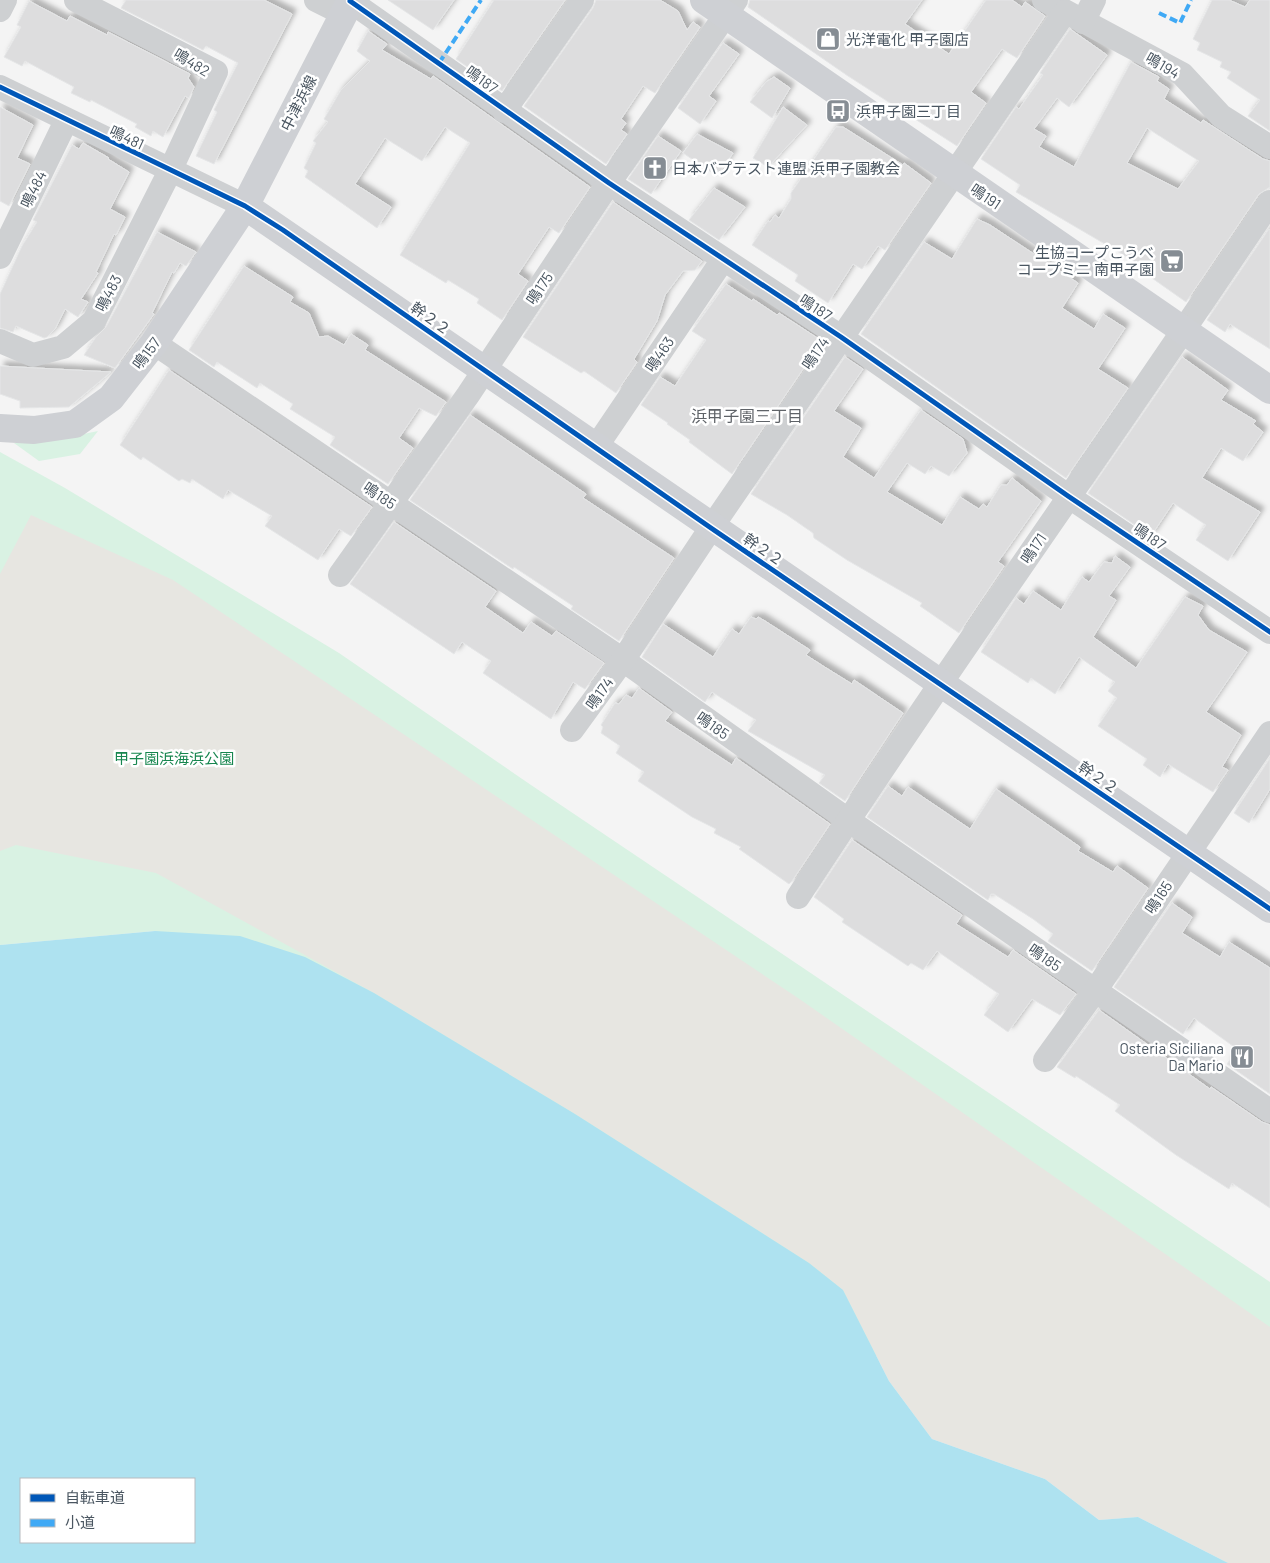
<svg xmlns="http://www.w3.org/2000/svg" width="1270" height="1563" font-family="Barlow,'Noto Sans JP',sans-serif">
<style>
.green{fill:#d9f2e3}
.sand{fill:#e7e6e1}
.water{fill:#aee2f0;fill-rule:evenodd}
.building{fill:#ddddde;stroke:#e5e6e7;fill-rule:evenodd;filter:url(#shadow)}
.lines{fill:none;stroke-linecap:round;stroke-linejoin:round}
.street{stroke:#ced0d2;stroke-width:24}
.secondary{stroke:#ced0d4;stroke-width:28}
.quiet{stroke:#3fa9f5;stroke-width:4;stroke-dasharray:8 4;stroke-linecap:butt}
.cycleway-casing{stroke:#fff;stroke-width:8}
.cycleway{stroke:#0057b8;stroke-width:5}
.labels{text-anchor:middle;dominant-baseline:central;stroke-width:5;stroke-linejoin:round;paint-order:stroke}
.poi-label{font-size:15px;fill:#4a5661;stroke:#fff;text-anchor:start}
.street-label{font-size:15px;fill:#4a5661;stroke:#fff}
.park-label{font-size:15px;fill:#17864f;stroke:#fff}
.neighbourhood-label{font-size:16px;fill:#5f6368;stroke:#fff}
</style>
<defs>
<filter id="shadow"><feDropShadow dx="4.5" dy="-4.5" stdDeviation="2.5" flood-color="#0004"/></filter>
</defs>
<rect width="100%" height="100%" fill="#f4f4f4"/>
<g class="green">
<path d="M98,431L80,454L39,461L14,443L50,441Z"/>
<path d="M0,452L65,488L339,653L531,785L1270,1282V1563H1228L155,931L0,945Z"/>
</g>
<path class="sand" d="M31,515L173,580L798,998L1270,1327V1563H1228L1138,1517L1099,1520L1045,1479L932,1439L889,1381L843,1290L809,1263L575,1114L374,993L156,873L16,845L0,851V574Z"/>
<path class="water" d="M155,931L240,936L305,957L374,993L575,1114L809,1263L843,1290L889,1381L932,1439L1045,1479L1099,1520L1138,1517L1228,1563H0V945ZM21,1479H194V1542H21Z"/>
<g class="building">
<path d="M126,0H264L292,14L214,164L196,156L217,112L214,110L238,63L206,46L203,50L121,8Z"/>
<path d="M388,0H454L433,30Z"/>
<path d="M494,0H565L502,91L456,59Z"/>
<path d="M596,0H660L678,11L687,30L693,22L700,27L655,93L643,86L621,119L626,123L621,130L627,134L606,164L524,106L593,8Z"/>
<path d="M750,0H922L905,24L949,54L986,0H1012L1022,7L1025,2L1045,16L1017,58L1002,49L971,92L986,103L957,146L848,76L748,7Z"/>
<path d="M1212,0H1229L1245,7L1250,0H1270V131L1248,116L1260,100L1227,78L1231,72L1220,67L1222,62L1197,50L1200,43L1193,39Z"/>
<path d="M29,1L67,21L70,16L107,35L108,32L190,74L188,78L194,87L189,98L185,96L163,137L153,131L151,136L135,127L137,124L91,100L90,102L71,93L74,87L25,61L22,66L4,57L21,27L17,25Z"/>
<path d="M1070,29L1107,55L1069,107L1057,98L1034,129L1046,136L1039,147L1074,167L1131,62L1159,77L1157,81L1169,89L1164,99L1201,123L1203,120L1263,159L1270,161V187L1259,194L1186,302L1132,264L1134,261L1016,192L1020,185L981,159L1016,107L1019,109L1043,75L1040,73ZM1147,128L1199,161L1178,189L1127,163Z"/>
<path d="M368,31L387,44L382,50L431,79L433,76L590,187L559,233L549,227L518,274L528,281L502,320L477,303L479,299L448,280L446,283L400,255L470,143L445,127L422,161L385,138L355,184L391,207L377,228L305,177L308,171L304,168L316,143L313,141L328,122L324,119L341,90L370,61L357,51Z"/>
<path d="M723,43L739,54L709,96L716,101L700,124L678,108Z"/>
<path d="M774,77L790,88L772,118L750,102L766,82Z"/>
<path d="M0,107L33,125L17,158L30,164L9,206L0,201Z"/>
<path d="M783,107L807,125L768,167L753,158Z"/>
<path d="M836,127H843L903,165L904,163L931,183L885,250L878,246L862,269L853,264L828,303L795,281L798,275L752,245L768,221L770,222L775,215L779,218L791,199V193Z"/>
<path d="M697,134L733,153L717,176L683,153Z"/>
<path d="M658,136L681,151L651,194L628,179Z"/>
<path d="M83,143L109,158L108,159L129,172L110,209L125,217L116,235L114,234L96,272L98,273L81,299L88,302L78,317L65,309L55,329L47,337L44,338L16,326L13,332L0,328V294L22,246L37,222L33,220L72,145L79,149Z"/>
<path d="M714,188L745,207L719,240L689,220Z"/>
<path d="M613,202L702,261L695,270L683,271L665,295L657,321L634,359L637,362L616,393L584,371L581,373L523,337Z"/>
<path d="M977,219L990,225L1078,283L1062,308L1094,329L1103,314L1125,328L1098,369L1128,388L1066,478L861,334L924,242L952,259Z"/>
<path d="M1269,229L1270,230V349L1230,324L1225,332L1207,320Z"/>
<path d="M157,232L196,252L186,266L180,263L174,273L172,272L152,313L154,314L115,368L84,355L96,337L106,327Z"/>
<path d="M244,266L293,297L290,302L309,313L319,337L328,336L344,345L351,334L368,345L365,350L446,402L436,416L419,408L399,438L413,448L388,484L330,445L335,437L290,409L293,404L260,383L257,388L217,362L214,367L189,350Z"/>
<path d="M726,284L752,301L753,299L777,315L779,313L822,341L732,474L689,442L690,440L667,424L668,423L641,405L660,377L675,386L706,340L692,331Z"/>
<path d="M845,357L863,369L834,411L861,428L843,457L874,478L921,410L963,439L967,453L949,476L931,466L925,474L907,463L887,492L942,525L960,497L979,509L983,504L987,507L1001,485H1007L1012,478L1041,501L998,562L1004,566L959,633L920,606L922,603L847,560L814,538L813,533L787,515L751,494Z"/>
<path d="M1182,357L1228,390L1221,400L1256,421L1253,424L1263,432L1243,461L1221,448L1202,478L1260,512L1228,561L1196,540L1206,525L1173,503L1151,536L1088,493Z"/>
<path d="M0,366L36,368L111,372L69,407L20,408V401L0,394Z"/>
<path d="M169,370L372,507L351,536L339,529L318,560L265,526L272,516L228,490L223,499L192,479L190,483L182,479L179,481L143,457L141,460L120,445Z"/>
<path d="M470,415L586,494L583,498L674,558L619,641L571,609L573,606L514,567L513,569L410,500Z"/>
<path d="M394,522L496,591L485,607L523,633L531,622L552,636L556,631L604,663L585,689L573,682L551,719L483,673L491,661L462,642L454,654L350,584Z"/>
<path d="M1115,556L1130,567L1109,596L1116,600L1093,637L1136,668L1185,597L1203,606L1198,615L1209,630L1247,652L1206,712L1241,735L1222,767L1228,770L1213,792L1168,764L1160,777L1143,765L1147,759L1098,726L1117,698L1108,691L1115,682L1079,657L1055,694L1031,678L1028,683L981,652L1016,598L1024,604L1033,591L1061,610L1082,577L1089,582L1104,562L1112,563Z"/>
<path d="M751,617L756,619L758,617L765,621L810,650L806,655L823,666L852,684L854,680L903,713L845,801L819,783L825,775L748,731L756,720L712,692L705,702L642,657L663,624L713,657L732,629L739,634Z"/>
<path d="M639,688L672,712L665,721L732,765L736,758L830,824L792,881L789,884L739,849L741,847L714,833L716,829L692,817L638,781L644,772L616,753L620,746L601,733L603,727L601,725L615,703L619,704L626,695L632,698Z"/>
<path d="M1270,758V789L1249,823L1234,813Z"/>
<path d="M888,786L902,796L908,787L970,829L996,789L1080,847L1078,851L1113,872L1117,866L1148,888L1092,971L1048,941L1053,934L1033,919L994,894H991L988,900L867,817Z"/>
<path d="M852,840L962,915L956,924L1008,957L1013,950L1076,994L1060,1015L1032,999L1008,1032L984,1015L999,994L937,951L923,970L911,963L908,966L842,922L844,919L814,897Z"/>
<path d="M1172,903L1192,917L1182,933L1220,957L1229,942L1270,968V1094L1227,1064L1237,1049L1194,1018L1183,1034L1114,987Z"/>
<path d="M1099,1010L1210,1089L1211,1087L1262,1122L1270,1125V1208L1232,1183L1229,1189L1176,1155L1115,1111L1120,1105L1076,1076L1075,1078L1057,1067Z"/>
</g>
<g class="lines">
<g class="street">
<path d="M316,0L344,14"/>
<path d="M1044,0L1182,74L1221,116L1270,147"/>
<path d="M350,1L609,183L841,337L1068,496L1270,632"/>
<path d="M0,10L5,0"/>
<path d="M1083,22L1094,0"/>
<path d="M0,87L245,206"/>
<path d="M504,111L582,0"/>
<path d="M0,257L66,121"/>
<path d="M0,341L33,355L63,347L94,321L170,171L216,72L76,0"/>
<path d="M154,343L623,660L848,820L1270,1111"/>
<path d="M596,447L722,261"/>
<path d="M340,575L468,395L609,183L736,0"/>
<path d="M572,730L623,660L711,528L1065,12"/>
<path d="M798,897C951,662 1115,435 1270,202"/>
<path d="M1045,1060L1095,991L1270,733"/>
</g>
<g class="secondary">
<path d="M704,0L1270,390"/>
<path d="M245,206L1270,909"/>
<path d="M0,428L34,430L75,424L111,398L154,343L245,206L351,0"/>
</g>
<g class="quiet">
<path d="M1159,13L1180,23L1191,0"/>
<path d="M439,63L481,0"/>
</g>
<defs>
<g id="cycleway">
<path d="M350,1L609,183L841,337L1068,496L1270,632"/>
<path d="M0,87L245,206L283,230L711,528L1270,909"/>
</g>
</defs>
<use href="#cycleway" class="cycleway-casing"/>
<use href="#cycleway" class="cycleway"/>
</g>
<defs>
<symbol id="shop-square" viewBox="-11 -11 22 22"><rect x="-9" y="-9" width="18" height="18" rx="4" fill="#868d94" stroke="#fff"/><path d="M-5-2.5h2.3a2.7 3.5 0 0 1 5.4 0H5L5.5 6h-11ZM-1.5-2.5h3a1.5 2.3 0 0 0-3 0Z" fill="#fff"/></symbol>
<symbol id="bus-square" viewBox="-11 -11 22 22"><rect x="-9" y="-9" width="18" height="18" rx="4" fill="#868d94" stroke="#fff"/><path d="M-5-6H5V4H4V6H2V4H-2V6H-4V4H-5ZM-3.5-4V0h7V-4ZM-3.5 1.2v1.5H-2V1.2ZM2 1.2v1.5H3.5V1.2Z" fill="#fff"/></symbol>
<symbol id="church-square" viewBox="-11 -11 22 22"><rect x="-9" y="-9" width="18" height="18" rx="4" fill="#868d94" stroke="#fff"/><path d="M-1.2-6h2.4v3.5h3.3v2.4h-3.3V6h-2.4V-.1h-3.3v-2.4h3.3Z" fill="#fff"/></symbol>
<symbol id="supermarket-square" viewBox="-11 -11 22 22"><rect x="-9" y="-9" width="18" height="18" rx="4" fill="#868d94" stroke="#fff"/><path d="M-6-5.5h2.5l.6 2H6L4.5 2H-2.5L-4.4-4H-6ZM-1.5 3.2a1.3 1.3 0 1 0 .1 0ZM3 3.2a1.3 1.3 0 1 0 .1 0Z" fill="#fff"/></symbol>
<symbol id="restaurant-square" viewBox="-11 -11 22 22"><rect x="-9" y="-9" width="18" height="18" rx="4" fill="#868d94" stroke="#fff"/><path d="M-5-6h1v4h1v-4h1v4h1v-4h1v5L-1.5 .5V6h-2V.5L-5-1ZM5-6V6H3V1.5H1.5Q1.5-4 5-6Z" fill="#fff"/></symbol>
</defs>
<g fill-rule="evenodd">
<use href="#shop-square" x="814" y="25" width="28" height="28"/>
<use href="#bus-square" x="824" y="97" width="28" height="28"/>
<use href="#church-square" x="641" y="154" width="28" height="28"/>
<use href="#supermarket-square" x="1158" y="247" width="28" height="28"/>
<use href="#restaurant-square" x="1228" y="1043" width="28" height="28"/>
</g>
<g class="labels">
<g class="poi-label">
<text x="846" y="39">光洋電化 甲子園店</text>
<text x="856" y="111">浜甲子園三丁目</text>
<text x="672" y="168">日本バプテスト連盟 浜甲子園教会</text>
<text x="1154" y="252" text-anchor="end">生協コープこうべ<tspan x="1154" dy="17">コープミニ 南甲子園</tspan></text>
<text x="1224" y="1048" text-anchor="end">Osteria Siciliana<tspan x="1224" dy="17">Da Mario</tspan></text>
</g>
<g class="street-label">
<text transform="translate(192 62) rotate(31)">鳴482</text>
<text transform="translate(1163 65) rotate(30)">鳴194</text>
<text transform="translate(482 79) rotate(36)">鳴187</text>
<text transform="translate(298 103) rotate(-63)">中津浜線</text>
<text transform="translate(127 137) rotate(25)">鳴481</text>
<text transform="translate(33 189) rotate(-64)">鳴484</text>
<text transform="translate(986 196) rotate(34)">鳴191</text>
<text transform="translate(539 288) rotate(-56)">鳴175</text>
<text transform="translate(108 293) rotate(-63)">鳴483</text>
<text transform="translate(816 307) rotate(33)">鳴187</text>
<text transform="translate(431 318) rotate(35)">幹２２</text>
<text transform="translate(146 353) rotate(-53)">鳴157</text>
<text transform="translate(815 353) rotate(-56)">鳴174</text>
<text transform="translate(659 354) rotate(-56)">鳴463</text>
<text transform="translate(380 495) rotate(34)">鳴185</text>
<text transform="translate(1150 536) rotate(34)">鳴187</text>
<text transform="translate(1033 548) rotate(-56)">鳴171</text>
<text transform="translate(764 549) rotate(34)">幹２２</text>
<text transform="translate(599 693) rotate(-54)">鳴174</text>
<text transform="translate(713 725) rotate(35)">鳴185</text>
<text transform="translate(1099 777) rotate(34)">幹２２</text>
<text transform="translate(1158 897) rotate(-56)">鳴165</text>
<text transform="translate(1045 957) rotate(35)">鳴185</text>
</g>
<g class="park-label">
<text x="174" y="758">甲子園浜海浜公園</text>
</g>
<g class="neighbourhood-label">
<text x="747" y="415">浜甲子園三丁目</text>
</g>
</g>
<rect x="20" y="1478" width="175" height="65" fill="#ffffff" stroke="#b7bbc0"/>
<rect x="30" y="1494" width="25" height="8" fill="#0057b8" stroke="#b7bbc0"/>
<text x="65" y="1503" font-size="15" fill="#4a5661">自転車道</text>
<rect x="30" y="1519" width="25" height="8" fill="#3fa9f5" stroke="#b7bbc0"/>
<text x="65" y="1528" font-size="15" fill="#4a5661">小道</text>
</svg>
